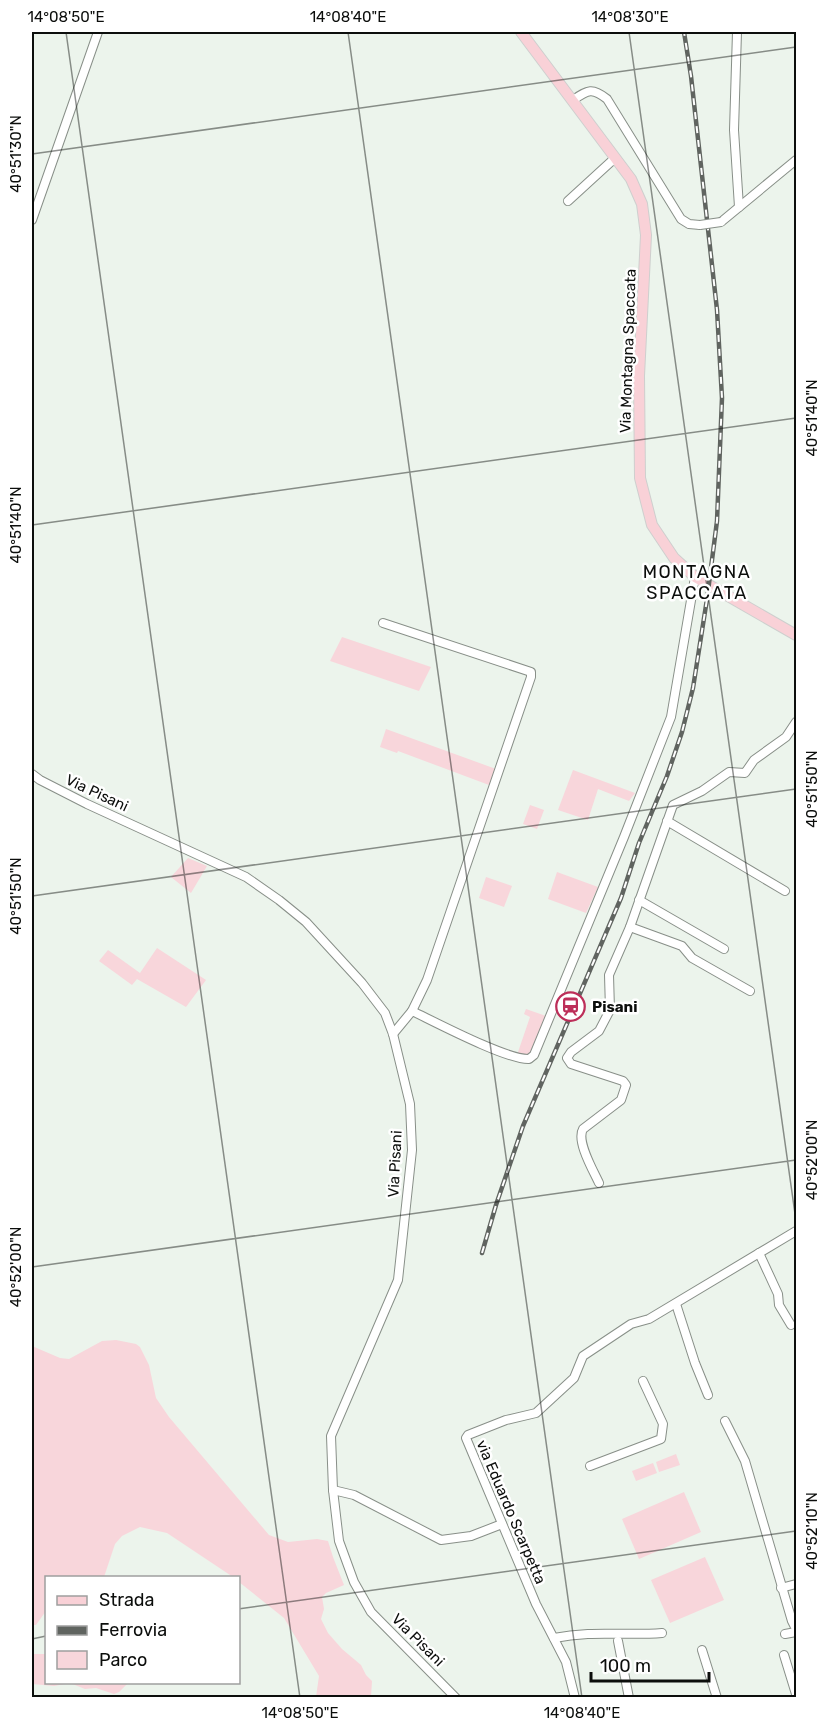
<svg xmlns="http://www.w3.org/2000/svg" width="828" height="1729" font-family="Rubik,sans-serif">
<style>
.green{fill:#f8d6db}
.lines{fill:none;stroke-linecap:round;stroke-linejoin:round}
.minor-casing{stroke:#888f88;stroke-width:10}
.major-casing{stroke:#cecfce;stroke-width:12}
.minor{stroke:#fff;stroke-width:8}
.major{stroke:#f9d1d7;stroke-width:10}
.rail-casing{stroke:#606460;stroke-width:4.5}
.rail{stroke:#fff;stroke-width:2;stroke-dasharray:7;stroke-linecap:butt}
.minor-bridge-casing{stroke:#888f88;stroke-width:10;stroke-linecap:butt}
.minor-bridge{stroke:#fff;stroke-width:8}
.ticks{fill:none;stroke:#0c0e0c;stroke-width:1.5;stroke-opacity:0.45}
.labels{text-anchor:middle;dominant-baseline:central;stroke-width:5;stroke-linejoin:round;paint-order:stroke}
.street-label{font-size:15px;fill:#0c0e0c;stroke:#fff}
.poi-label{font-size:15px;font-weight:bold;fill:#0c0e0c;stroke:#fff;text-anchor:start}
.quarter-label{font-size:18px;letter-spacing:1.5px;fill:#0c0e0c;stroke:#fff}
.neatline{fill:none;stroke:#0c0e0c;stroke-width:2}
.ticks-label{font-size:15px;text-anchor:middle;fill:#0c0e0c}
</style>
<rect width="100%" height="100%" fill="#ecf4ec"/>
<g class="green">
<path d="M342,637L431,667L419,691L330,661Z"/>
<path d="M386,729L496,769L491,784L489,785L398,751L397,753L380,747Z"/>
<path d="M573,770L635,793L629,801L598,789L588,820L558,810Z"/>
<path d="M530,805L544,810L537,829L523,824Z"/>
<path d="M188,858L207,866L191,893L171,877Z"/>
<path d="M557,872L598,887L586,913L548,899Z"/>
<path d="M486,877L512,886L504,907L479,898Z"/>
<path d="M157,948L206,980L186,1007L137,979L132,985L99,961L108,950L140,973Z"/>
<path d="M526,1009L546,1016L532,1054L517,1055L530,1017L524,1014Z"/>
<path d="M116,1340L136,1344L140,1347L149,1365L156,1398L169,1417L269,1535L288,1542L317,1539L328,1541L333,1557L344,1585L326,1593L322,1597L324,1609L321,1619L328,1633L342,1649L361,1665L366,1675L372,1681L371,1697H316L319,1676L284,1618L239,1582L238,1578L233,1577L167,1533L140,1527L122,1536L115,1544L104,1577L46,1578V1611L36,1625H32V1346L60,1358L69,1359L102,1341Z"/>
<path d="M676,1454L680,1465L659,1472L656,1462Z"/>
<path d="M653,1463L657,1473L636,1481L632,1471Z"/>
<path d="M684,1492L701,1532L639,1559L622,1519Z"/>
<path d="M705,1557L724,1600L670,1623L651,1580Z"/>
<path d="M32,1654H46V1682L128,1683L119,1692L114,1694L96,1688L85,1689L70,1683L54,1686L32,1684Z"/>
</g>
<g class="lines">
<defs>
<g id="minor">
<path d="M737,32L734,130L739,207"/>
<path d="M573,100C588,90 592,87 607,99L681,219L689,224L700,225"/>
<path d="M568,201L615,158"/>
<path d="M32,220L98,32"/>
<path d="M721,222L796,160"/>
<path d="M383,623L531,672V677L427,980L412,1011"/>
<path d="M32,774L40,780L87,804L246,877L279,900L306,922L362,983L385,1013L393,1034L410,1104L412,1150L398,1280L331,1436L333,1490L339,1541L354,1582L371,1612L456,1698"/>
<path d="M667,821L785,891"/>
<path d="M639,900L724,949"/>
<path d="M630,927L682,946L692,958L750,991"/>
<path d="M393,1034L412,1011C435,1022 507,1060 529,1059L534,1055L624,837L671,717L695,577"/>
<path d="M599,1183C593,1170 576,1141 583,1129L621,1100L626,1085L623,1081L571,1064L567,1058L571,1052L599,1031L610,1010L609,975L630,927L673,805L702,791L729,772L745,773L754,760L786,737L796,722"/>
<path d="M759,1253L778,1294L779,1305L791,1325"/>
<path d="M676,1304L695,1363L708,1395"/>
<path d="M725,1421L745,1461L792,1621L796,1629"/>
<path d="M590,1466L661,1439L663,1424L643,1381"/>
<path d="M333,1490L354,1495L441,1540L471,1536L502,1524"/>
<path d="M781,1588L796,1584"/>
<path d="M785,1634L796,1632"/>
<path d="M554,1638C593,1630 624,1636 662,1633"/>
<path d="M618,1641L629,1698"/>
<path d="M702,1650L717,1698"/>
<path d="M784,1655L796,1694"/>
<path d="M575,1698L566,1662L536,1604L466,1438L468,1435L506,1420L536,1413L574,1378L583,1356L631,1324L649,1319L796,1231"/>
</g>
<path id="major" d="M521,32L631,179L642,204L646,235L639,376L640,478L652,525L674,558L695,577L796,635"/>
</defs>
<use href="#minor" class="minor-casing"/>
<use href="#major" class="major-casing"/>
<use href="#minor" class="minor"/>
<use href="#major" class="major"/>
<defs>
<path id="rail" d="M482,1253L496,1205L523,1126L621,898L639,843L667,776L682,732L693,688L707,599L717,521L722,398L717,310L691,76L684,32"/>
</defs>
<use href="#rail" class="rail-casing"/>
<use href="#rail" class="rail"/>
<defs>
<path id="minor-bridge" d="M700,225L721,222"/>
</defs>
<use href="#minor-bridge" class="minor-bridge-casing"/>
<use href="#minor-bridge" class="minor-bridge"/>
</g>
<path class="ticks" d="M66,32L300,1698M348,32L582,1698M629,32L796,1221M32,154L796,47M32,525L796,418M32,896L796,789M32,1267L796,1160M238,1609L796,1531M32,1639L46,1636"/>
<defs>
<symbol id="station-ring" viewBox="-11 -11 22 22"><circle r="9.5" fill="#fff" stroke="#bd2e59" stroke-width="1.5"/><path d="M-3-6H3Q5-6 5-4V2Q5 4 3 4L4.5 6H3L1.5 4h-3L-3 6H-4.5L-3 4Q-5 4-5 2V-4Q-5-6-3-6ZM-3.5-4v3h7v-3ZM-3.5 1v1.5H-2V1ZM2 1v1.5H3.5V1Z" fill="#bd2e59"/></symbol>
</defs>
<g fill-rule="evenodd">
<use href="#station-ring" x="554" y="990" width="33" height="33"/>
</g>
<g class="labels">
<g class="street-label">
<text transform="translate(628 351) rotate(-88)">Via Montagna Spaccata</text>
<text transform="translate(97 793) rotate(25)">Via Pisani</text>
<text transform="translate(395 1164) rotate(-87)">Via Pisani</text>
<text transform="translate(511 1512) rotate(67)">via Eduardo Scarpetta</text>
<text transform="translate(418 1640) rotate(45)">Via Pisani</text>
</g>
<g class="poi-label">
<text x="592" y="1007">Pisani</text>
</g>
<g class="quarter-label">
<text x="697" y="572">MONTAGNA<tspan x="697" dy="21">SPACCATA</tspan></text>
</g>
</g>
<rect width="828" height="1729" fill="none" stroke="#ffffff" stroke-width="66"/>
<rect x="45" y="1576" width="195" height="108" fill="#ffffff" stroke="#9e9f9e" stroke-width="1.5"/>
<rect x="57" y="1596" width="30" height="9" fill="#f9d1d7" stroke="#9e9f9e" stroke-width="1.5"/>
<text x="99" y="1606" font-size="18" fill="#0c0e0c">Strada</text>
<rect x="57" y="1626" width="30" height="9" fill="#606460" stroke="#9e9f9e" stroke-width="1.5"/>
<text x="99" y="1636" font-size="18" fill="#0c0e0c">Ferrovia</text>
<rect x="57" y="1651" width="30" height="18" fill="#f8d6db" stroke="#9e9f9e" stroke-width="1.5"/>
<text x="99" y="1666" font-size="18" fill="#0c0e0c">Parco</text>
<path d="M591 1672v9h118v-9" fill="none" stroke="#0c0e0c" stroke-width="3"/>
<text x="600" y="1672" font-size="18" fill="#0c0e0c" stroke="#ffffff" stroke-width="4.5" paint-order="stroke">100 m</text>
<rect x="33" y="33" width="762" height="1663" class="neatline"/>
<g class="ticks-label">
<text x="66" y="22">14°08'50"E</text>
<text x="348" y="22">14°08'40"E</text>
<text x="630" y="22">14°08'30"E</text>
<text transform="translate(16 154) rotate(-90)" y="5">40°51'30"N</text>
<text transform="translate(812 418) rotate(-90)" y="5">40°51'40"N</text>
<text transform="translate(16 525) rotate(-90)" y="5">40°51'40"N</text>
<text transform="translate(812 789) rotate(-90)" y="5">40°51'50"N</text>
<text transform="translate(16 896) rotate(-90)" y="5">40°51'50"N</text>
<text transform="translate(812 1160) rotate(-90)" y="5">40°52'00"N</text>
<text transform="translate(16 1267) rotate(-90)" y="5">40°52'00"N</text>
<text transform="translate(812 1531) rotate(-90)" y="5">40°52'10"N</text>
<text x="300" y="1718">14°08'50"E</text>
<text x="582" y="1718">14°08'40"E</text>
</g>
</svg>
